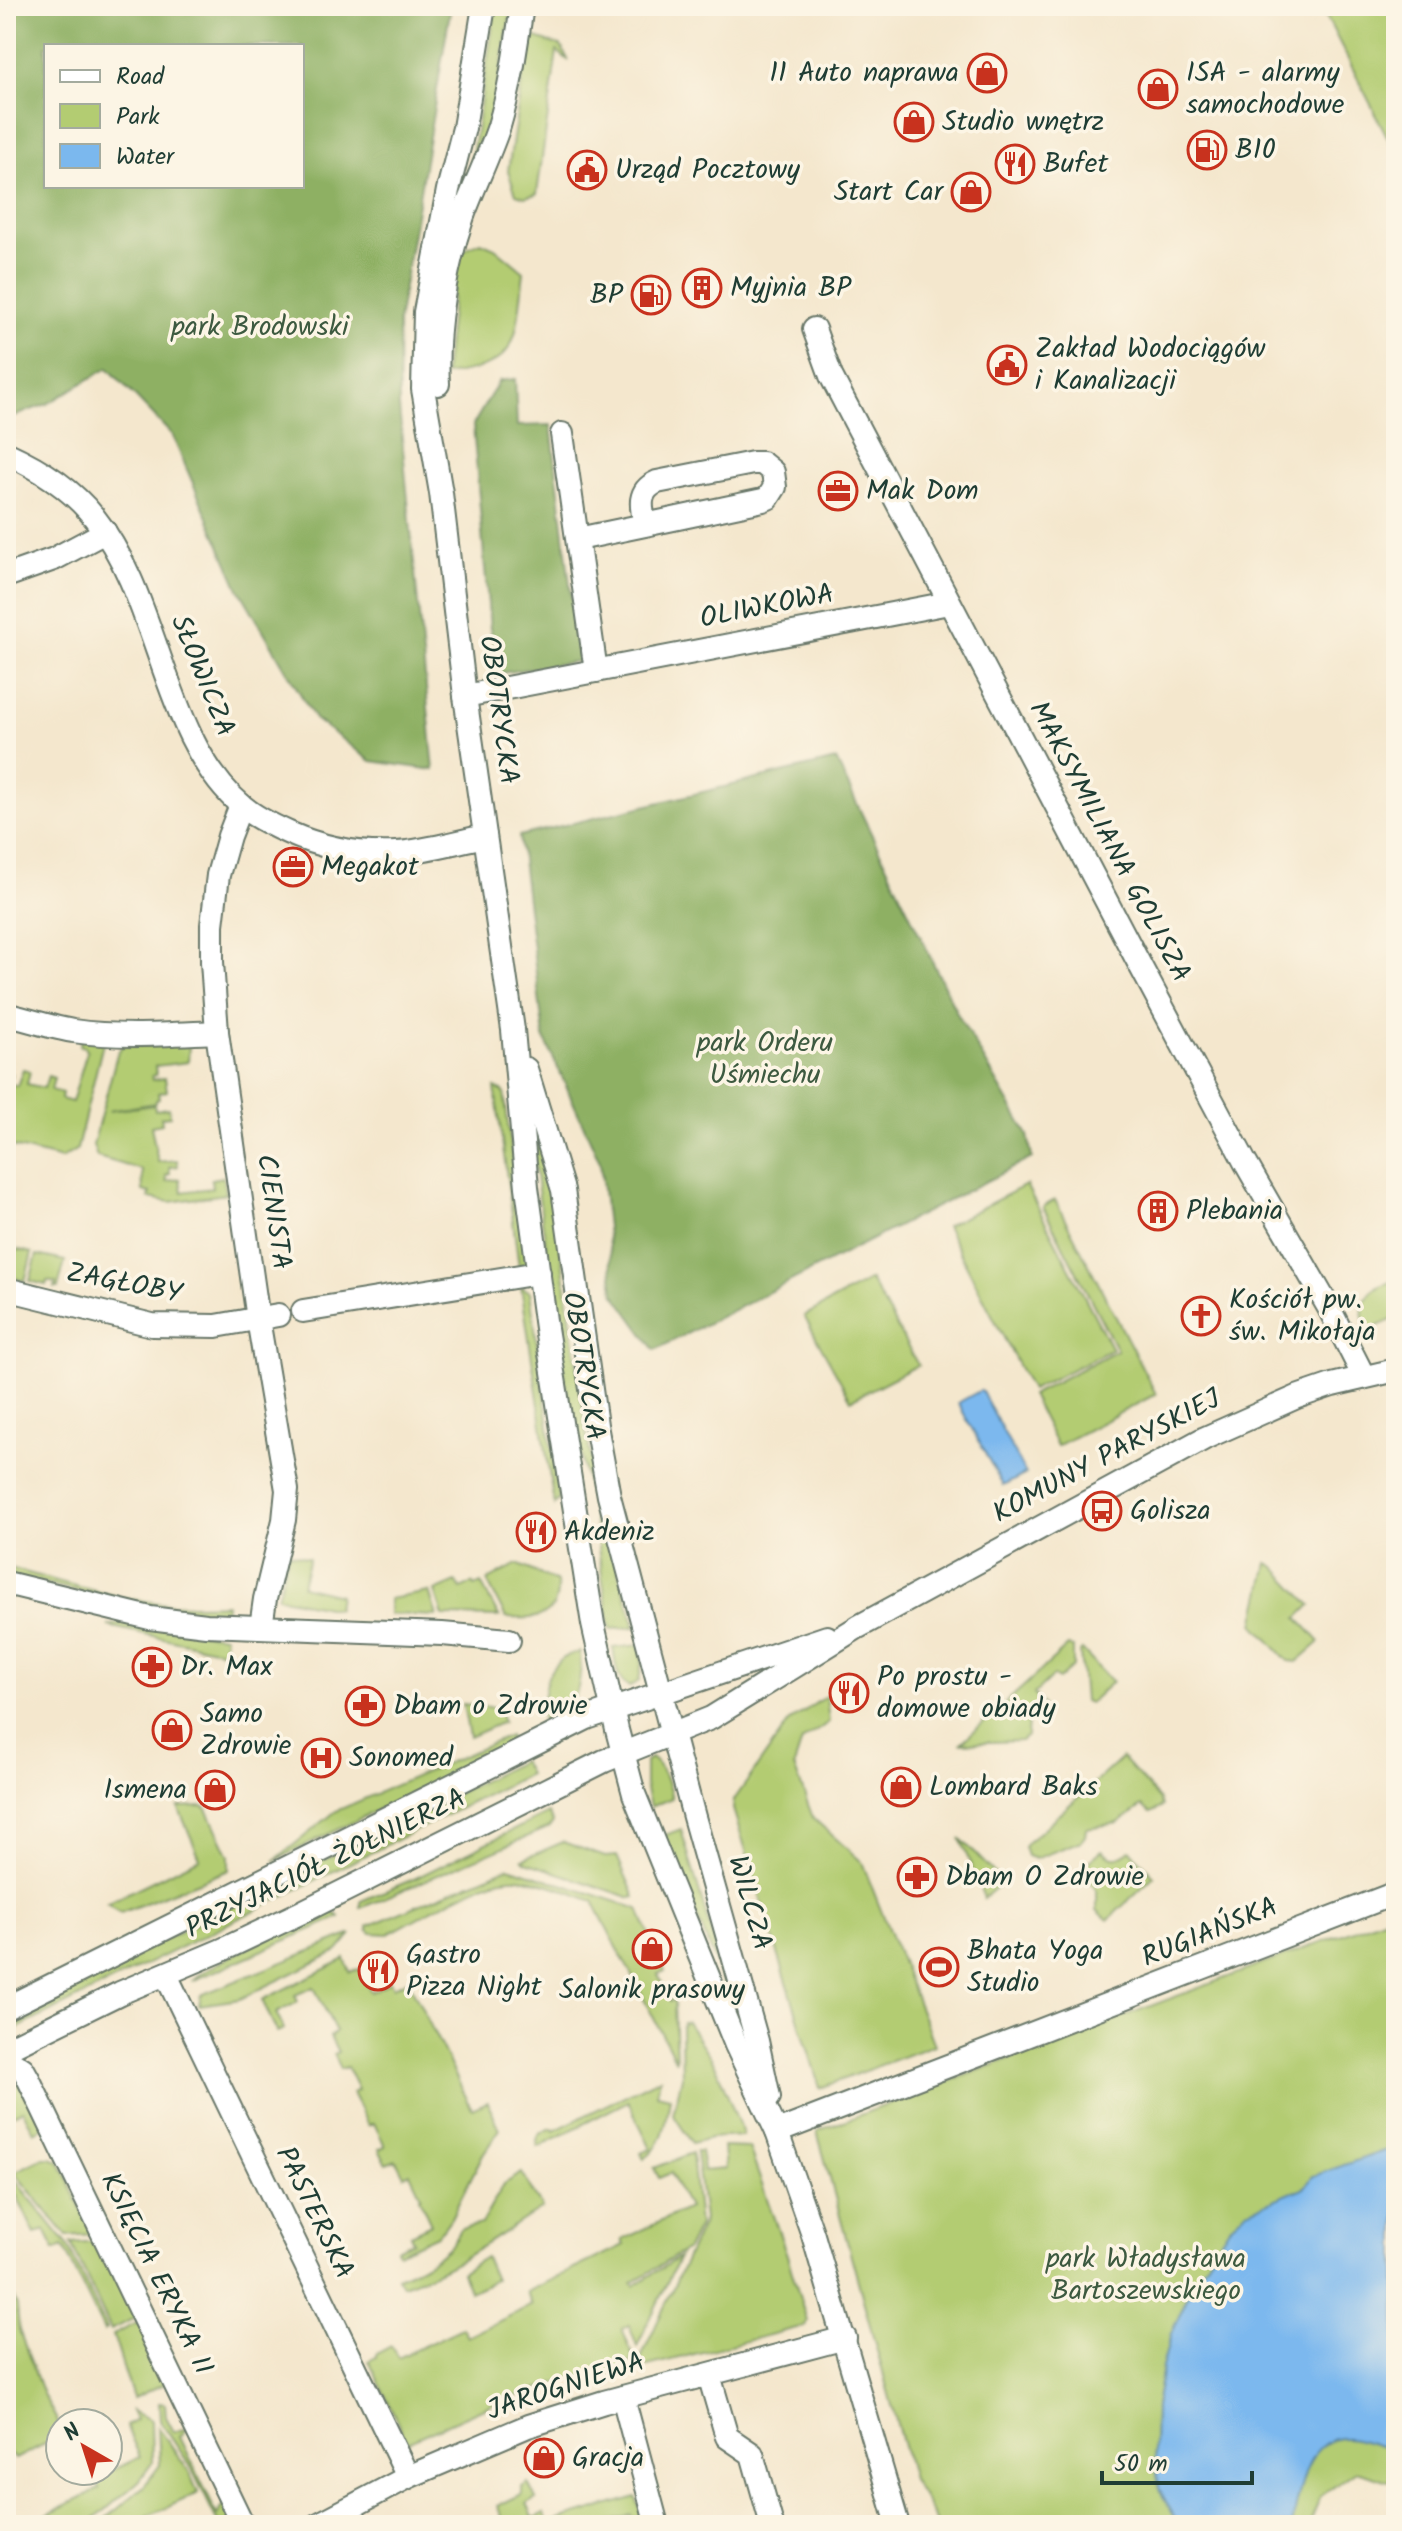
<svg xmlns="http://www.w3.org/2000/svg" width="1402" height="2531" font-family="Kalam,sans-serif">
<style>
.green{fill:#b3cc72;stroke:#698453;stroke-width:2}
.forest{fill:#8eb064;stroke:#56764c;stroke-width:2;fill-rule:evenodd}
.water{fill:#7bb8ee;stroke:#4d7a91;stroke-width:2}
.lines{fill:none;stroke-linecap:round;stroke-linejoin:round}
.minor-casing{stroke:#6a786a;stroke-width:26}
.minor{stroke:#fff;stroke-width:22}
.labels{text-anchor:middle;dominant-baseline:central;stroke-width:7;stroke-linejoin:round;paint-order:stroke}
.poi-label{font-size:28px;fill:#1f3d34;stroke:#fcf5e5;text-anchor:start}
.park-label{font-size:28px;fill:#3d5a40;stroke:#fcf5e5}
.street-label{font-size:28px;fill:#1f3d34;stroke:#fcf5e5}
</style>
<rect width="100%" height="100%" fill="#fcf5e5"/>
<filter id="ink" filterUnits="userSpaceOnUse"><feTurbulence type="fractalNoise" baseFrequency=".0125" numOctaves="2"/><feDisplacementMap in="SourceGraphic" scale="16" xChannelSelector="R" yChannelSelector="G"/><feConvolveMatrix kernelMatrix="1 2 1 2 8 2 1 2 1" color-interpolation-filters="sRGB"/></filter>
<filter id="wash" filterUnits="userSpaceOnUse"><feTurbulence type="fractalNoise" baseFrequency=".006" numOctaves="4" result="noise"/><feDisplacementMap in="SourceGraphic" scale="32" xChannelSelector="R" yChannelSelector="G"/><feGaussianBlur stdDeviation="1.8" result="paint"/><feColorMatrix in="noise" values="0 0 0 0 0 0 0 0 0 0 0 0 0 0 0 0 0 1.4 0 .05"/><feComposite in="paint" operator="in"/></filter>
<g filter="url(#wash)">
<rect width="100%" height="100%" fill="#f4e7cd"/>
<g class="green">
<path d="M496,6H512L490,130L474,166L471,162Z"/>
<path d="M1321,6H1388L1396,23V154Z"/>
<path d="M530,29L536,38L561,46L569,61L557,51L537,194L525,197L516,194L508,171Z"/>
<path d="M481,242L495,248L524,272C515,340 523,366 444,375L457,257L468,247Z"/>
<path d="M81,1039L103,1043L77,1149L61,1159L6,1145V1073L11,1074L8,1083L17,1086L23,1069L30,1071L27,1084L44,1088L48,1076L54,1078L51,1090L62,1093L61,1099L72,1102L87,1051L85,1050V1047L80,1046Z"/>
<path d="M189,1045L188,1062L155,1066L156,1075L152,1076L153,1080L165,1078L167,1091L158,1093L159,1099L156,1100V1103L108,1111L154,1105L155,1110L169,1108L170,1116L161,1117L162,1124L151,1126L158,1162L177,1160L178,1166L169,1167L170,1174L166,1175L167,1181L180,1179L182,1192L212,1188L211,1179L223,1177L226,1194L171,1202L149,1198L150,1193L143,1191L142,1170L97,1157L93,1145L117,1054L122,1046Z"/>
<path d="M495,1088L504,1092L526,1262L519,1267Z"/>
<path d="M531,1125L545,1162L555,1209L587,1437L602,1514L635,1627L610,1629L593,1513L564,1375L529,1126Z"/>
<path d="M1026,1185L1112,1349L1031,1390L946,1226Z"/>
<path d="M1055,1200L1156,1394L1057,1446L1031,1395L1117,1350L1043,1207Z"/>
<path d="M7,1247L32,1253L25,1281L6,1276Z"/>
<path d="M37,1255L65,1261L58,1288H55L56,1283L47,1281L46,1285L30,1281Z"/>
<path d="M870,1280L918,1365L851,1400L804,1316Z"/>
<path d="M1392,1282H1396V1318L1373,1328H1367C1355,1306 1370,1286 1392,1282Z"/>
<path d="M521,1286L530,1292L559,1499L554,1505Z"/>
<path d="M289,1553L309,1558L302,1586L339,1595L337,1609L277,1597Z"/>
<path d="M1268,1563L1274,1566L1311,1605L1298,1618L1320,1642L1297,1662L1288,1661L1254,1624Z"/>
<path d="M517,1564L557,1582C560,1620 535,1619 506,1618L487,1581Z"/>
<path d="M6,1567C54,1580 102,1595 152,1602C177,1606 201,1605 226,1604L225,1618L166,1612L6,1574Z"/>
<path d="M456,1582L461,1589L473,1583L475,1586L481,1583L499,1617L443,1616L435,1591Z"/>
<path d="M429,1592L437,1616L389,1614V1599Z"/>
<path d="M122,1622L225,1636L223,1651L108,1626Z"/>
<path d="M640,1645L642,1660L639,1681L630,1687C615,1680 616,1663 613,1648Z"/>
<path d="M1068,1646L1073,1648V1666L1058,1680L1053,1676L1034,1694L1044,1706L1028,1720L1027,1736L1021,1741L961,1743Z"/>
<path d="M1082,1650L1112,1682L1089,1703L1084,1701L1080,1652Z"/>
<path d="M580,1652C583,1692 575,1707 541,1729C544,1695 540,1660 580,1652Z"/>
<path d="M826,1696L829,1722L802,1741L794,1766L813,1818L862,1862L934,2045L820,2088L733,1809L734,1800L789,1722Z"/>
<path d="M463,1704L497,1708L503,1722L469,1737Z"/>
<path d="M509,1736L513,1743L274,1861L336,1811Z"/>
<path d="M651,1758C663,1767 668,1783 672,1798L650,1807L645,1784V1761Z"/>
<path d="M1122,1758L1160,1800L1162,1807L1151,1813L1142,1806L1118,1823L1086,1828L1085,1836L1081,1841L1035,1859L1027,1856L1024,1847L1028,1842Z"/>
<path d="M522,1761L529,1774L6,2034V2018Z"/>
<path d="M203,1806L207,1809L229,1856V1870L120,1913L107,1903L200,1858L178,1807Z"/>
<path d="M548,1813L553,1822L550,1827L361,1908V1901L416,1878Z"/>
<path d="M681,1829L720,1963L779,2126L774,2128L712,1953L663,1836Z"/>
<path d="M960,1838L1003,1882L984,1898Z"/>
<path d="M563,1842L605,1857L617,1856L635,1897L631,1898L526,1862L523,1859Z"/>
<path d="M1102,1850C1112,1860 1119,1859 1130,1850L1154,1876L1108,1920L1097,1910V1891L1080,1869Z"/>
<path d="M509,1867L639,1909L652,1943L638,1950L642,1958L656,1952L665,1971L658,1974L670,2001L674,2000L676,2061L593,1901C569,1892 542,1880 517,1878C485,1875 418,1919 388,1934L372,1933L368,1929V1926Z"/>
<path d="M333,1912L340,1917L192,1981C208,1965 310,1916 333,1912Z"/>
<path d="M1396,1914V2483L1356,2471L1321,2496L1309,2525H936L933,2515L912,2479L817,2131Z"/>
<path d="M352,1934L338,1951L240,1999L199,2005L201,1995Z"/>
<path d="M345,1959L350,1972L359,1969L371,1992L390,1982L393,1987L408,1980L472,2109L487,2102L500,2129L483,2154L451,2218L443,2229L437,2235L398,2253L396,2249L413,2241L410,2234L431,2224L419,2198L421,2196L410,2173L404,2176L396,2160L386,2164L379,2149L385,2146L374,2123L368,2125L352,2093L358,2090L347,2067L340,2069L333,2054L338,2052L330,2036L336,2032L314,1987L295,1995L298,2002L276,2013L284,2029L277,2032L262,2000Z"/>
<path d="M687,2022L715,2064L743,2134L741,2136L710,2138L692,2143L673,2114L682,2077L681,2028L683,2023Z"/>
<path d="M660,2078L657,2094L670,2097C666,2121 666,2143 644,2158L641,2153L651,2148L628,2101L538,2147C534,2135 543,2132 552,2128L554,2131Z"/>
<path d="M23,2081L44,2127L34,2132L23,2110L6,2118V2090Z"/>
<path d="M723,2147L749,2148L787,2255L807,2321L805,2326L640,2368L638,2366L640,2360L704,2220L696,2151H701L703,2171L725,2169Z"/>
<path d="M692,2153L699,2225L687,2249L632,2283L634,2286L679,2257L637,2347L629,2325L622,2328L633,2357L626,2372L599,2380L585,2375L565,2380L495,2403L407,2442L369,2361L376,2357V2354L391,2346L398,2358L462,2328L467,2337L532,2305L526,2292L624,2245L622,2240L688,2208L671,2173L659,2178L654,2168Z"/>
<path d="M43,2158H51L60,2162L92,2234L67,2236L14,2172Z"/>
<path d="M522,2173L542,2208C495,2237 457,2268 402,2285L397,2277C421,2268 450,2254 461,2229L481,2224L504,2184Z"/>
<path d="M10,2174L67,2244L107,2329L104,2331L63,2246L55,2250L45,2230L35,2234L13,2188L6,2190V2175Z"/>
<path d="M101,2241L138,2317L111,2330L71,2243Z"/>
<path d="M485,2257L495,2280L470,2292L461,2272Z"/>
<path d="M6,2280L17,2306L19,2330L43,2394L60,2426V2435L57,2438L15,2459L6,2451Z"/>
<path d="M139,2322L168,2382L133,2398L113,2335Z"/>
<path d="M159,2403L165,2404L166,2417L174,2432L189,2427L180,2437L217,2515L226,2503L236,2525H219L191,2467L160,2421Z"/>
<path d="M132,2411L151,2420L152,2463L139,2481L88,2525H24L99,2489L95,2479L140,2457L126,2426L136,2420Z"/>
<path d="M158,2427L189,2472L198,2493L130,2525H99L144,2486L160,2465Z"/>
<path d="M528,2483L536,2499L527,2504L533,2517L530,2519L533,2525H506L497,2506L522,2494V2487Z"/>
<path d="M636,2497L642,2516L632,2519L631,2515L607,2523V2525H537L534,2518L544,2513L549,2523Z"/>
</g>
<g class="forest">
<path d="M6,6H451L398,322L399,407L434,770L371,761L315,719L239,589L172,435L108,368L47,404L6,419ZM46,46H302V186H46Z"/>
<path d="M515,379L517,426L551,425L579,661L501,673L490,629L473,425L499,381Z"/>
<path d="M836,760L958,1015L1028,1135L1032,1158L655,1350L614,1293L600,1162L544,1037L519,836Z"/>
</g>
<g class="water">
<path d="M981,1390L1026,1474L1003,1486L958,1403Z"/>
<path d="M1389,2149L1396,2182V2451C1381,2447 1363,2439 1347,2438C1304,2436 1300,2494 1292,2525H1179L1159,2489L1154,2451L1155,2406L1162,2367L1171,2334L1194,2282L1229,2227L1247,2211L1305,2187L1313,2176Z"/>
</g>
</g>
<g filter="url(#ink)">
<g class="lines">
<defs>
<g id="minor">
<path d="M484,6L464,128L448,190L425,312L423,389L441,493L465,696L513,1030L527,1187L546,1328L593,1624L617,1730L634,1794L736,2045L777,2132L813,2235L898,2525"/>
<path d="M814,329L831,376L1142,969L1245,1162L1329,1308L1364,1377"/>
<path d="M438,384C435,330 445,268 463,216C474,186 489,156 499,126C511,86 516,46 522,6"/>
<path d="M562,434L596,671"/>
<path d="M6,453C39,468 71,488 94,517C160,599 163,739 242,806C256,818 273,826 289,833C323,848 359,855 396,853C426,851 455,842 485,836"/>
<path d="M578,539L645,525C641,507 637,491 657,482L753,463H762L773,472L775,487L768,498L763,500L645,525"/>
<path d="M6,576L54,559L105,532"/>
<path d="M465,696L949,603"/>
<path d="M241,805L229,836L218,875L212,925V962L217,1032L258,1319L287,1490L284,1520L265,1599L261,1627"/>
<path d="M6,1014C28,1020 51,1027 73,1031C121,1038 169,1034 217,1032"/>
<path d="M526,1069L563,1190L596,1425L609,1496L694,1817L757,2041L769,2097"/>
<path d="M6,1289L152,1325L216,1326L278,1315"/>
<path d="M303,1311L539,1273"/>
<path d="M6,1583L150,1618L206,1625L442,1634L509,1640"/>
<path d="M166,1975L408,2477"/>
<path d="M6,2008L587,1718L827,1637"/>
<path d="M6,2049L120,1993L222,1950L300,1913L604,1761L711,1718L858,1627L1205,1438L1297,1397L1332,1385L1396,1370"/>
<path d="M6,2058L23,2069L28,2078L243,2525"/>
<path d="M777,2132L1396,1893"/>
<path d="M709,2375L727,2437L752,2454L772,2525"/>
<path d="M623,2397L657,2525"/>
<path d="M317,2525L408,2477L528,2426L604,2402L845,2338"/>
</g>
</defs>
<use href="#minor" class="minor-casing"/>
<use href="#minor" class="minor"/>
</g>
</g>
<defs>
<symbol id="shop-ring" viewBox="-11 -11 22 22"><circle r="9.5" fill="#fcf5e5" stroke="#c8321e" stroke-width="1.5"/><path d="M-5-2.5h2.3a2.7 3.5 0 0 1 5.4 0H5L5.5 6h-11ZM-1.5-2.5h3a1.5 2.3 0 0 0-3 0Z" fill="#c8321e"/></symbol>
<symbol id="fuel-ring" viewBox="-11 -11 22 22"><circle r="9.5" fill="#fcf5e5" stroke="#c8321e" stroke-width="1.5"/><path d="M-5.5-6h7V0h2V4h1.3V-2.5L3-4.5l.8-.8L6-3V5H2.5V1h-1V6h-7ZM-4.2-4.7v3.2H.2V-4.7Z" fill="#c8321e"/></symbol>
<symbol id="restaurant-ring" viewBox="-11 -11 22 22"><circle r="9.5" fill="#fcf5e5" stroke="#c8321e" stroke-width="1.5"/><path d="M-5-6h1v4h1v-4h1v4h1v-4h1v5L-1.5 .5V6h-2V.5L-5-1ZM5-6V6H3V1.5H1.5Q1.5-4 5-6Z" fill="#c8321e"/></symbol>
<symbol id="civic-ring" viewBox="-11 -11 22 22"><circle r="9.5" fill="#fcf5e5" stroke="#c8321e" stroke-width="1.5"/><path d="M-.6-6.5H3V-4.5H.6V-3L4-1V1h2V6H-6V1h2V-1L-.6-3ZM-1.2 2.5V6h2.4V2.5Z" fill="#c8321e"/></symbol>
<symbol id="building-ring" viewBox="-11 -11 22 22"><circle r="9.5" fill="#fcf5e5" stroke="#c8321e" stroke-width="1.5"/><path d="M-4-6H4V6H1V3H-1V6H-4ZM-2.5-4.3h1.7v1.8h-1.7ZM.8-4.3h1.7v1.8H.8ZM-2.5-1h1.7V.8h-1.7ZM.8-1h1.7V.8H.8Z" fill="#c8321e"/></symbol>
<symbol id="office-ring" viewBox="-11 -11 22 22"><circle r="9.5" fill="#fcf5e5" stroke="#c8321e" stroke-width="1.5"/><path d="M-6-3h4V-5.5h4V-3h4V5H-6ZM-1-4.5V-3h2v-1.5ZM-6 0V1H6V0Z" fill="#c8321e"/></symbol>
<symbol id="church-ring" viewBox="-11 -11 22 22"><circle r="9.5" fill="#fcf5e5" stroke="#c8321e" stroke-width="1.5"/><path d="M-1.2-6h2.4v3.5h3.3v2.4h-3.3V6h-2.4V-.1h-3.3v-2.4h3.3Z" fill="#c8321e"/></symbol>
<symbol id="bus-ring" viewBox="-11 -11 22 22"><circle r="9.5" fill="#fcf5e5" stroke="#c8321e" stroke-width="1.5"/><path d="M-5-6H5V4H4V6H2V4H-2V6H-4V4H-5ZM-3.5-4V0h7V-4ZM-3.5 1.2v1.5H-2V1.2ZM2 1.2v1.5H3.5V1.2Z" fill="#c8321e"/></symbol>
<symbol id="pharmacy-ring" viewBox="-11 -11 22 22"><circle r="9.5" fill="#fcf5e5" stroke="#c8321e" stroke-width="1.5"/><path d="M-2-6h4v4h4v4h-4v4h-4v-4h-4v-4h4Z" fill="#c8321e"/></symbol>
<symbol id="hospital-ring" viewBox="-11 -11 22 22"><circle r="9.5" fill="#fcf5e5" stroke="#c8321e" stroke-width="1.5"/><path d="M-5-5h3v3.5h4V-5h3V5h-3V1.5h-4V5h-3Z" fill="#c8321e"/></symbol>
<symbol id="stadium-ring" viewBox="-11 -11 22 22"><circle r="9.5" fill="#fcf5e5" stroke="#c8321e" stroke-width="1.5"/><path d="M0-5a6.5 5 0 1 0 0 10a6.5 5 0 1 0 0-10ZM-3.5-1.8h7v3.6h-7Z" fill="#c8321e"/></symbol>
</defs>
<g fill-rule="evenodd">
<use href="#shop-ring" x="965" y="51" width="44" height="44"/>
<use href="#shop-ring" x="1136" y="67" width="44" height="44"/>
<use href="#shop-ring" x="892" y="100" width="44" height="44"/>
<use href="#fuel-ring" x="1185" y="128" width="44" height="44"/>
<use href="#restaurant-ring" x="993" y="142" width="44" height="44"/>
<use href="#civic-ring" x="565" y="148" width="44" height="44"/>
<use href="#shop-ring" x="949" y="170" width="44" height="44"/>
<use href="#building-ring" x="680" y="266" width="44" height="44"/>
<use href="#fuel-ring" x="629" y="273" width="44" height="44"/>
<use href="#civic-ring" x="985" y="343" width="44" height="44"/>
<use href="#office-ring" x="816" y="469" width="44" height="44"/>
<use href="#office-ring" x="271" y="845" width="44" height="44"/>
<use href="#building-ring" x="1136" y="1189" width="44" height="44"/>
<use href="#church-ring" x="1179" y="1294" width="44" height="44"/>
<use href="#bus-ring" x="1080" y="1489" width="44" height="44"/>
<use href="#restaurant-ring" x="514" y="1510" width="44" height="44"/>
<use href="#pharmacy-ring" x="130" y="1645" width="44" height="44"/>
<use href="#restaurant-ring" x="827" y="1671" width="44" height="44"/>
<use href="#pharmacy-ring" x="343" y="1684" width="44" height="44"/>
<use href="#shop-ring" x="150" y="1708" width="44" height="44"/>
<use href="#hospital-ring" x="299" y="1736" width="44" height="44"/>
<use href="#shop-ring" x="879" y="1765" width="44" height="44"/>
<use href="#shop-ring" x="193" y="1768" width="44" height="44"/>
<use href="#pharmacy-ring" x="895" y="1855" width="44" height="44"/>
<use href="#shop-ring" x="630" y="1927" width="44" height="44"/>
<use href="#stadium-ring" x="917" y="1945" width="44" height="44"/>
<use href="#restaurant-ring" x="356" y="1949" width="44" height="44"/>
<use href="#shop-ring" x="522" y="2436" width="44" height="44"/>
</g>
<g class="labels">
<g class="poi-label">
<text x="959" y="73" text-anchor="end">11 Auto naprawa</text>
<text x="1186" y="73">ISA - alarmy<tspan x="1186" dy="32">samochodowe</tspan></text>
<text x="942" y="122">Studio wnętrz</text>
<text x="1235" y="150">B10</text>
<text x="1043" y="164">Bufet</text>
<text x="615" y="170">Urząd Pocztowy</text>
<text x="943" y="192" text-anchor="end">Start Car</text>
<text x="730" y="288">Myjnia BP</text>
<text x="623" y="295" text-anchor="end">BP</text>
<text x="1035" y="349">Zakład Wodociągów<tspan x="1035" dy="32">i Kanalizacji</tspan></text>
<text x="866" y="491">Mak Dom</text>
<text x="321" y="867">Megakot</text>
<text x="1186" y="1211">Plebania</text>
<text x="1229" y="1300">Kościół pw.<tspan x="1229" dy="32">św. Mikołaja</tspan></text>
<text x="1130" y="1511">Golisza</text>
<text x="564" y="1532">Akdeniz</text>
<text x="180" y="1667">Dr. Max</text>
<text x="877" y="1677">Po prostu -<tspan x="877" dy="32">domowe obiady</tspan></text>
<text x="393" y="1706">Dbam o Zdrowie</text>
<text x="200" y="1714">Samo<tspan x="200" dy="32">Zdrowie</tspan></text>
<text x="349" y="1758">Sonomed</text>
<text x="929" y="1787">Lombard Baks</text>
<text x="187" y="1790" text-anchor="end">Ismena</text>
<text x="945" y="1877">Dbam O Zdrowie</text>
<text x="967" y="1951">Bhata Yoga<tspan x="967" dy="32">Studio</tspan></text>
<text x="406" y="1955">Gastro<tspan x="406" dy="32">Pizza Night</tspan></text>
<text x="652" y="1990" text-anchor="middle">Salonik prasowy</text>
<text x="572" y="2458">Gracja</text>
</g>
<g class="park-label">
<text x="260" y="327">park Brodowski</text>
<text x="765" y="1043">park Orderu<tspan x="765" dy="32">Uśmiechu</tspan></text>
<text x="1146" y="2259">park Władysława<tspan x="1146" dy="32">Bartoszewskiego</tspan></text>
</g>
<g class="street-label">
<text transform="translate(767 607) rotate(-11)">OLIWKOWA</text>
<text transform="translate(202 676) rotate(68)">SŁOWICZA</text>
<text transform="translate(498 710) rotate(82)">OBOTRYCKA</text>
<text transform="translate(1109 842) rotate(62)">MAKSYMILIANA GOLISZA</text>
<text transform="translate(273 1212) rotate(82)">CIENISTA</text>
<text transform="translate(124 1284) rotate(11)">ZAGŁOBY</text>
<text transform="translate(583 1366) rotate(81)">OBOTRYCKA</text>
<text transform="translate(1107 1457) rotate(-28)">KOMUNY PARYSKIEJ</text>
<text transform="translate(326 1864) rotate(-26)">PRZYJACIÓŁ ŻOŁNIERZA</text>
<text transform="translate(749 1903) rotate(74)">WILCZA</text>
<text transform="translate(1210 1933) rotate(-22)">RUGIAŃSKA</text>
<text transform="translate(314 2213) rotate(64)">PASTERSKA</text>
<text transform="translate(156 2274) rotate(64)">KSIĘCIA ERYKA II</text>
<text transform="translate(566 2387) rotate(-18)">JAROGNIEWA</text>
</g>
</g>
<rect width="1402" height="2531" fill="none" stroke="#fcf5e5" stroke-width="32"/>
<rect x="44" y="44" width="260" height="144" fill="#fcf5e5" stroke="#a4ab9e" stroke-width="2"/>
<rect x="60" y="70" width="40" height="12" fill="#ffffff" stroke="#a4ab9e" stroke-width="2"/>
<text x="116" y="84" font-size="24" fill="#1f3d34">Road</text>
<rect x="60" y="104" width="40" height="24" fill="#b3cc72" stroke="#a4ab9e" stroke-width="2"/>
<text x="116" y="124" font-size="24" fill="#1f3d34">Park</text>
<rect x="60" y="144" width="40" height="24" fill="#7bb8ee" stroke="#a4ab9e" stroke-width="2"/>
<text x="116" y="164" font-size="24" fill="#1f3d34">Water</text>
<g transform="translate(84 2447) rotate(321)"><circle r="38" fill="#fcf5e5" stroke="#a4ab9e" stroke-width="2"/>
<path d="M0-6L14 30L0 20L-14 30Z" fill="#c8321e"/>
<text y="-12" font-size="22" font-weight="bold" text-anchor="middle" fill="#1f3d34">N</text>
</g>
<path d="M1102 2471v12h150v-12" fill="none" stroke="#1f3d34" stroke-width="4"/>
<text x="1114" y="2471" font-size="24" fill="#1f3d34" stroke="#fcf5e5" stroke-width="6" paint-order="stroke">50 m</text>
</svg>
